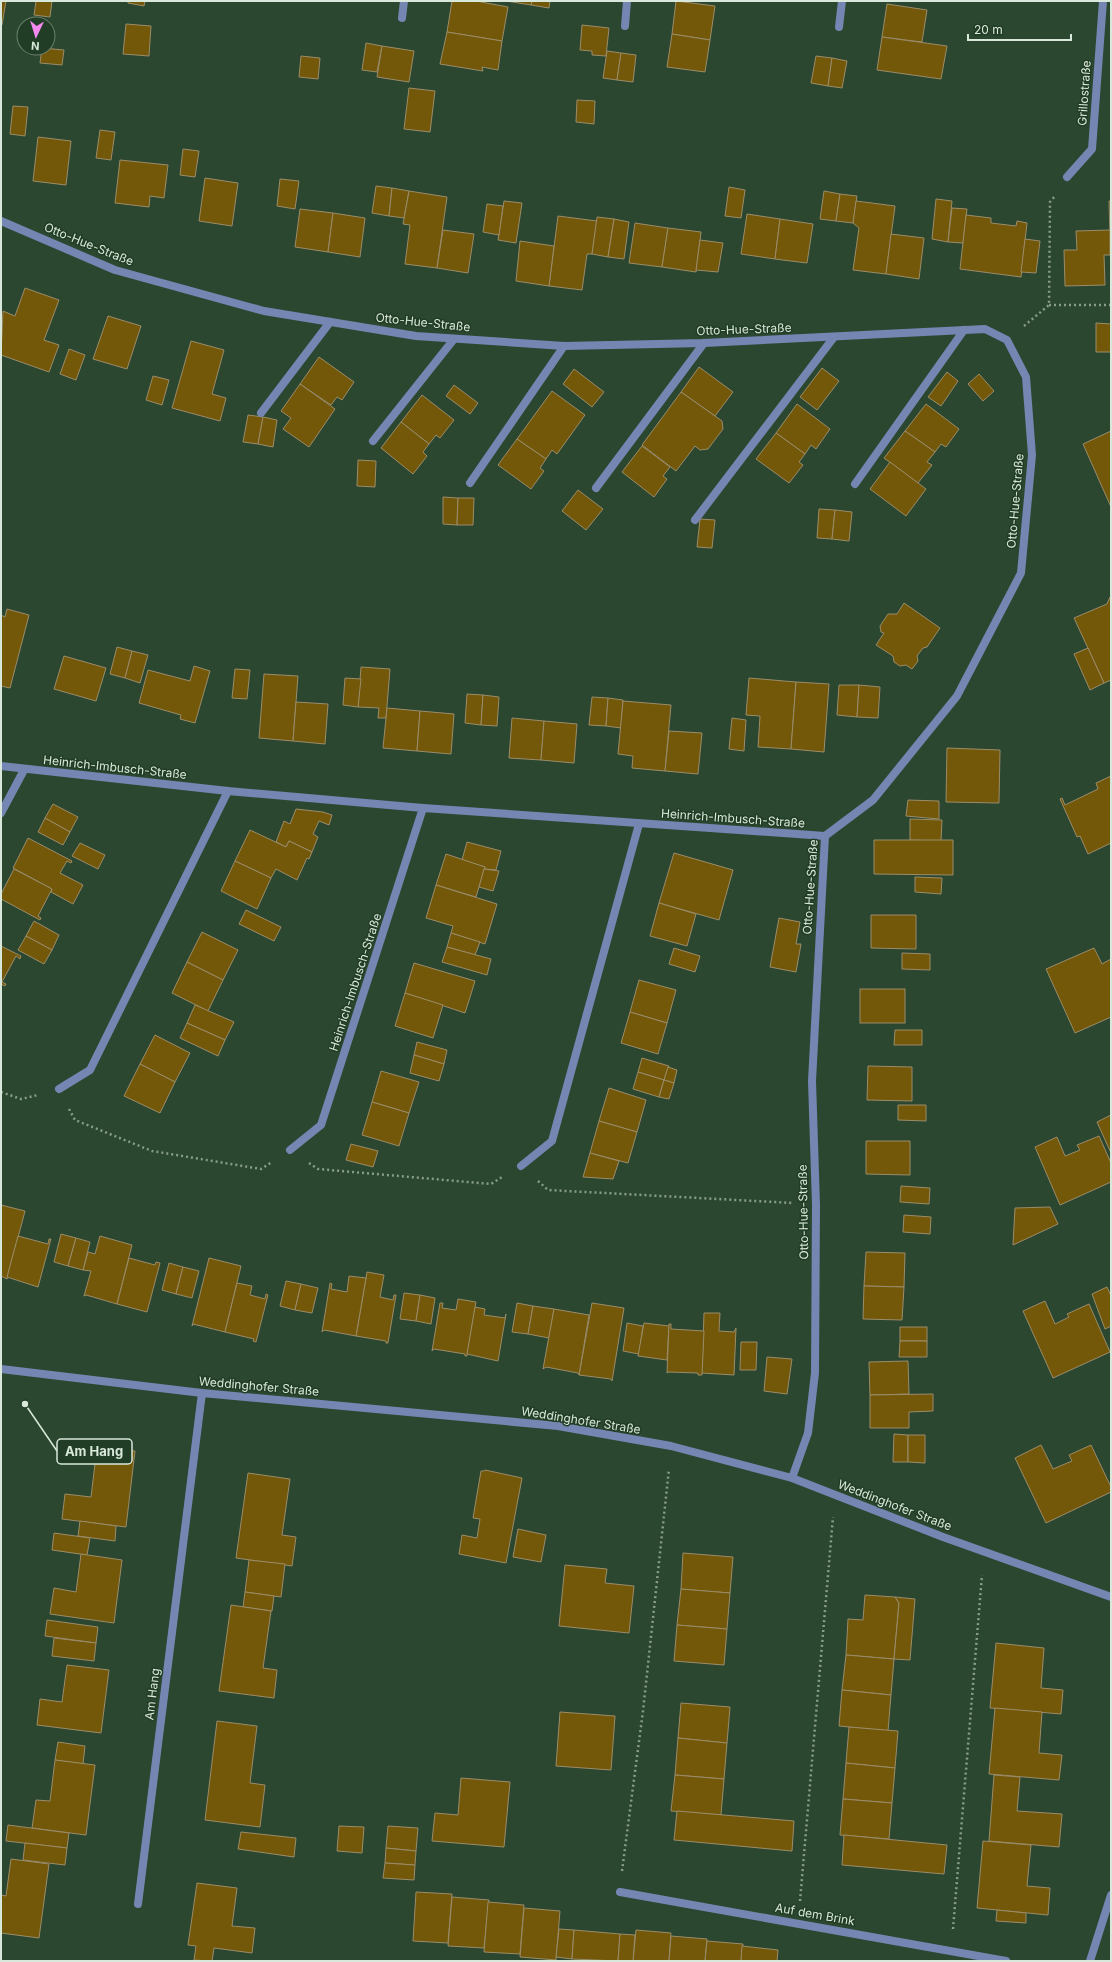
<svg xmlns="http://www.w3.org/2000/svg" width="1112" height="1962" font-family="Inter,sans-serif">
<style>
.building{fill:#725808;stroke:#9b8c6a}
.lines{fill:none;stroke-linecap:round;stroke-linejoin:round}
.path{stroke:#889d8b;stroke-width:2.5;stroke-dasharray:2 3;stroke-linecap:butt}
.service{stroke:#7686b3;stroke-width:8}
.minor{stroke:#7686b3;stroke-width:8}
.tertiary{stroke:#7686b3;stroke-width:8}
.labels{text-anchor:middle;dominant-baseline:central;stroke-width:3;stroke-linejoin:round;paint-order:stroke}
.street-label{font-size:12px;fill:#d8e8da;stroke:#223d26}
.leader{fill:none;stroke:#d8e8da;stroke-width:1.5}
.callout-dot{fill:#d8e8da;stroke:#223d26;stroke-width:1.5}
.callout{fill:#223d26;stroke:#d8e8da;stroke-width:1.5}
.callout-label{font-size:13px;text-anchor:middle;font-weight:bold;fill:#d8e8da}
</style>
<rect width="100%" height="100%" fill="#2c4730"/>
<g class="building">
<path d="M1,1H6L2,25H1Z"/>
<path d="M36,1H52L50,17L34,15Z"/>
<path d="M128,1H145L144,6L128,3Z"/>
<path d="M452,1H476L508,7L502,41L447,32Z"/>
<path d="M506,1H532L531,5Z"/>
<path d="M532,1H550L549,8L531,5Z"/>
<path d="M676,1L715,6L710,40L672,34Z"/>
<path d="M887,4L927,10L922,42L882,37Z"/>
<path d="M126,24L151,26L149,56L123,54Z"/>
<path d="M582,25L609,28L606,56L592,55V51L580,50Z"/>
<path d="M447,32L502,41L498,70L482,67L483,71L440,64Z"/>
<path d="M672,34L710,40L705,72L667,67Z"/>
<path d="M882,37L947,46L941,79L877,70Z"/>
<path d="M366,43L382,46L377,72L362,70Z"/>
<path d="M382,46L414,51L409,82L377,77Z"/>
<path d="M42,48L64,50L62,65L40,63Z"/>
<path d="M607,51L621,53L617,80L603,78Z"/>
<path d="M621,53L636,55L633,82L617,80Z"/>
<path d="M301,56L320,58L318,79L299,77Z"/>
<path d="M816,56L832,58L828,86L811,83Z"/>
<path d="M832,58L847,61L842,88L828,86Z"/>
<path d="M409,88L435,91L430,132L404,129Z"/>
<path d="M577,100L595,101L594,124L576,122Z"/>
<path d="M13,106L28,107L25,136L10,134Z"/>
<path d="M100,130L115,132L111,160L96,158Z"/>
<path d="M38,137L71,141L66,185L33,181Z"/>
<path d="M183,149L199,151L195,177L180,175Z"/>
<path d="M120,160L168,165L164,198L150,196L149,207L115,203Z"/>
<path d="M205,178L238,183L232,226L199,221Z"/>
<path d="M280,179L299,181L295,209L277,206Z"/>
<path d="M376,186L392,188L389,216L372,213Z"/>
<path d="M729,187L745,190L741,218L725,216Z"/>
<path d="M392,188L409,191L404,218L389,216Z"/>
<path d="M409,191L447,197L437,268L405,264L410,225L403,224Z"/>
<path d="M824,191L840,194L836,221L820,219Z"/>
<path d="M840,194L857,196L853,223L836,221Z"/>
<path d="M936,199L952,201L948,242L932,239Z"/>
<path d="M504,201L522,203L516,243L498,240Z"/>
<path d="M856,201L895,206L886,274L853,270L859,228L853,223Z"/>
<path d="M1109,201H1111V237H1110Z"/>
<path d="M487,204L503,206L499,235L483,232Z"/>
<path d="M952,208L967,209L963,243L948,242Z"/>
<path d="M300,209L333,213L328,252L295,247Z"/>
<path d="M333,213L365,218L360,257L328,252Z"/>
<path d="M747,214L780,219L775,259L741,254Z"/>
<path d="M966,215L991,218V223L1016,226L1017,221L1027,223L1021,277L960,269Z"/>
<path d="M558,216L597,221L592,254H587L582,290L549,286Z"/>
<path d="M597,217L614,219L608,257L592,254Z"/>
<path d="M614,219L629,222L624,259L608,257Z"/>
<path d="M780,219L813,224L807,263L775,259Z"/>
<path d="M635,223L668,228L662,267L629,263Z"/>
<path d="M668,228L701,232L696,272L662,267Z"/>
<path d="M443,230L474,234L468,273L437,268Z"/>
<path d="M1110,230V255H1104L1105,285L1065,286L1064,250H1077L1076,231Z"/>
<path d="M891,234L924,238L919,279L886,274Z"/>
<path d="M1025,239L1040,241L1036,273L1021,272Z"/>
<path d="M700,240L723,243L718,272L696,270Z"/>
<path d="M520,241L554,246L549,286L516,281Z"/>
<path d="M25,288L59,300L44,340L59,345L49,372L1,355L3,311L15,316Z"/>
<path d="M108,316L141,326L127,369L93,359Z"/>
<path d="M1096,323L1111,324V352H1096Z"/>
<path d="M191,341L224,350L212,394L226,398L220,421L172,408Z"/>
<path d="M69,349L85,355L76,380L60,374Z"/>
<path d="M319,357L354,382L342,400L337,397L331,405L300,384Z"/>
<path d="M699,367L733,392L715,416L681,392Z"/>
<path d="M822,368L839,381L817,410L800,397Z"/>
<path d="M574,369L604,392L592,407L563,384Z"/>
<path d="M947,372L958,381L941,406L928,397Z"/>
<path d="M979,374L994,391L983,401L968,384Z"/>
<path d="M153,376L169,380L162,405L146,400Z"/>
<path d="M300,384L335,409L309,447L283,429L291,418L281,411Z"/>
<path d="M454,385L478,403L470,414L446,396Z"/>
<path d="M552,391L585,415L557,454L552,450L546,459L517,439Z"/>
<path d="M681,392L722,421L723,429L708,449L700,450L695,446L676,471L642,445Z"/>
<path d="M422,395L454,420L440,438L436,435L429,444L401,422Z"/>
<path d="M797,404L830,429L816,449L811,445L805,454L776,433Z"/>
<path d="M926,404L959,429L946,447L941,444L935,452L905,431Z"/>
<path d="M248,415L263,417L258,444L243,442Z"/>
<path d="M263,417L277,420L273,447L258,444Z"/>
<path d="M401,422L429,444L423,452L427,456L413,474L381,448Z"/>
<path d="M905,431L935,452L927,462L932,465L918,483L884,458Z"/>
<path d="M1111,431V507L1083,444Z"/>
<path d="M776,433L805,454L799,462L803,465L789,483L756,459Z"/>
<path d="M517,439L546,459L540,468L544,471L531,489L498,465Z"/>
<path d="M642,446L670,467L663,476L667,479L654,497L622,472Z"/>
<path d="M358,460L376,461L375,487L357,486Z"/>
<path d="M890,462L926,489L906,516L870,489Z"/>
<path d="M578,490L603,509L586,530L562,511Z"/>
<path d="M443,497L458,498L457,525L443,524Z"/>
<path d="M458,498H474L473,525H457Z"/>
<path d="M819,509L835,510L832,539L817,538Z"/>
<path d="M835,510L852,512L849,541L832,539Z"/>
<path d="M700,519L715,520L712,548L697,547Z"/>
<path d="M1110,597H1111V680L1104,683L1074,618L1107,604Z"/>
<path d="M904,603L940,628L927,647L923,648L917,656L918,661L912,669L906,665L900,666L894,662L893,656L876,645L884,633L881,632L880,626L888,614H897Z"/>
<path d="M7,609L29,615L10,688L1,686V615L5,617Z"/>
<path d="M117,647L132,651L125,678L110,674Z"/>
<path d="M1088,648L1104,683L1090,690L1074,654Z"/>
<path d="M132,651L148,655L140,683L125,678Z"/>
<path d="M64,656L106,668L96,701L54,689Z"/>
<path d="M194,666L210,671L195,723L180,719L181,715L139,703L148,670L190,681Z"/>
<path d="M361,667L390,669L386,718H378L379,708L358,707Z"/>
<path d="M235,669L250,670L247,699L232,698Z"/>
<path d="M264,674L298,676L293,741L259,738Z"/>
<path d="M345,678L361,679L358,707L343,705Z"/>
<path d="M749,678L796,682L791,749L758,747L760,716L746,715Z"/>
<path d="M796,682L829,684L824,752L791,749Z"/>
<path d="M839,685H859L857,717L837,715Z"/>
<path d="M859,685L880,687L878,718L857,717Z"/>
<path d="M467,694L483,695L481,725L465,723Z"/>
<path d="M483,695L499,697L497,726L481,725Z"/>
<path d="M592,697L608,698L606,726L589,725Z"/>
<path d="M608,698L623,700L621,728L606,726Z"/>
<path d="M623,701L671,705L665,771L632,768L633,756L618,754Z"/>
<path d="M296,702L328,704L325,744L293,741Z"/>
<path d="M387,708L420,711L417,751L383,748Z"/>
<path d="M420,711L454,714L451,754L417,751Z"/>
<path d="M512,718L544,721L541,760L509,758Z"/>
<path d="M732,718L746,720L744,751L729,749Z"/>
<path d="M544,721L577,724L574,763L541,760Z"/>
<path d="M669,731L702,733L698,774L665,771Z"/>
<path d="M947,748L1000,750L999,803L946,802Z"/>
<path d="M1111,776V843L1088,854L1080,836L1077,837L1060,799L1062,798L1065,805L1098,789L1096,783Z"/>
<path d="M908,800L939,801V819L906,816Z"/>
<path d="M53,804L78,817L70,832L45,818Z"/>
<path d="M296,809L323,812L332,815L329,825L319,821L313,834L318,837L312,852L289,841L286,847L276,842L284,821L290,824Z"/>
<path d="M45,818L70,832L63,845L38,832Z"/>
<path d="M910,819L942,820L941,841L910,840Z"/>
<path d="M250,830L286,847L289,841L312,852L309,859L307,858L297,880L276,869L271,878L235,861Z"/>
<path d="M28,838L72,861L71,863L67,861L60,873L83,885L73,904L51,892L52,889L13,868Z"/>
<path d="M874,840H953V875L874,874Z"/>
<path d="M467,842L501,851L496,870L484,869L485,867L462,860Z"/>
<path d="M80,843L105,855L98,869L72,856Z"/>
<path d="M674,853L733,870L719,920L659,903Z"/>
<path d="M446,854L485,867L476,897L436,885Z"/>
<path d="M235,861L271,878L257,909L221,891Z"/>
<path d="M14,869L52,889L38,916L41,918L40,920L1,899V894Z"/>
<path d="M484,869L499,871L493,891L479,887Z"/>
<path d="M915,877L942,878L941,894L915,892Z"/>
<path d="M436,885L497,904L485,944L451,933L453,926L426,918Z"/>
<path d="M659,903L696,914L687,946L650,936Z"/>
<path d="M246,910L281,927L274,941L239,924Z"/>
<path d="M871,915H916V949L871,948Z"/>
<path d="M779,918L800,922L796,944H801L796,972L770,967Z"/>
<path d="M34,921L59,935L52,950L26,936Z"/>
<path d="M202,932L238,950L223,980L187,962Z"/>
<path d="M451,933L480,942L475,955L447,947Z"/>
<path d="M26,936L52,950L44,964L18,950Z"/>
<path d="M1,946L21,956L20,959L16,956L2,982L6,984L5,986L1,984Z"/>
<path d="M447,947L491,959L487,975L442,962Z"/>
<path d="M674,948L700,956L695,972L669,964Z"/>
<path d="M1094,948L1102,964L1111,959V1017L1075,1033L1046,969Z"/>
<path d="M902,953L930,954V970L902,969Z"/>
<path d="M187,962L223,980L208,1011L172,993Z"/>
<path d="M414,963L475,981L465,1013L405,993Z"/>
<path d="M639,980L676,990L667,1023L630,1012Z"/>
<rect x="860" y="989" width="45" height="34"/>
<path d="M405,993L443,1005L433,1038L395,1026Z"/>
<path d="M195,1005L234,1022L225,1040L187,1023Z"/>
<path d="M630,1012L667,1023L658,1054L621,1043Z"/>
<path d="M187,1023L225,1040L218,1056L180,1038Z"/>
<path d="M895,1030H922V1045H894Z"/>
<path d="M155,1035L190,1053L175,1082L140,1064Z"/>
<path d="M417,1042L447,1050L444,1064L414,1055Z"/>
<path d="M414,1055L444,1064L439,1081L410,1073Z"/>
<path d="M642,1058L669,1066L664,1080L638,1072Z"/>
<path d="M140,1064L175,1082L160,1113L124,1096Z"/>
<path d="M868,1066L912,1067V1101L867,1100Z"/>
<path d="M668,1067L677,1070L674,1083L664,1080Z"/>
<path d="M381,1071L419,1082L409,1113L372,1102Z"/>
<path d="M638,1072L664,1080L659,1097L633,1089Z"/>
<path d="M664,1080L674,1083L669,1099L659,1097Z"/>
<path d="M609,1088L646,1100L637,1132L599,1121Z"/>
<path d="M372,1102L409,1113L399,1146L362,1135Z"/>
<path d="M898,1105H926V1121L898,1120Z"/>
<path d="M1111,1115V1153L1097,1122Z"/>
<path d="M599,1121L637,1132L628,1163L590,1153Z"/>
<path d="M1099,1136L1111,1163V1182L1060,1205L1035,1147L1057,1137L1065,1156L1080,1150L1077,1145Z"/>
<path d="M866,1141H910V1175L866,1174Z"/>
<path d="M351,1144L378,1151L373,1167L346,1160Z"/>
<path d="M590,1153L619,1161L613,1179L583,1177Z"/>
<path d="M901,1186L930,1188L929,1204L900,1202Z"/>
<path d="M1,1205L25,1211L7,1279L1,1276Z"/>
<path d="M1050,1207L1058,1224L1013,1245L1015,1208Z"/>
<path d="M904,1215L931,1217L930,1234L903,1232Z"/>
<path d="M61,1234L76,1238L68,1266L54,1262Z"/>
<path d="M18,1236L48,1244L49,1239H51L38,1287L7,1277Z"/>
<path d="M100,1236L132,1245L117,1304L86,1295L84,1296L91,1271L83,1270L88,1252L95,1254Z"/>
<path d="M76,1238L90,1242L83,1270L68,1266Z"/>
<path d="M866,1252L905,1253L904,1287L864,1286Z"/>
<path d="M129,1258L155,1265L156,1262L160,1263L147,1312L117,1304Z"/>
<path d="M209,1258L241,1266L225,1332L193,1324L192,1326Z"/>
<path d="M169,1263L183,1267L176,1294L162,1290Z"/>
<path d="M183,1267L199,1271L192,1298L176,1294Z"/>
<path d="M367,1272L384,1275L380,1297L393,1300L394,1295H396L388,1343H386V1341L356,1336Z"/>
<path d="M349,1276L366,1278L356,1336L324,1330L322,1332L330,1283L332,1284L331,1289L347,1292Z"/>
<path d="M286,1281L301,1284L295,1310L280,1306Z"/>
<path d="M237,1283L252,1286L250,1295L265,1299L266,1294L268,1295L256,1342L253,1341L254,1339L225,1332Z"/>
<path d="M301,1284L318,1288L312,1313L295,1310Z"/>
<path d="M864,1286L904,1287L902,1320L863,1319Z"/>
<path d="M1107,1287L1111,1296V1326L1105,1329L1092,1294Z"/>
<path d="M404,1293L420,1295L416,1321L400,1319Z"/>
<path d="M420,1295L435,1298L431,1324L416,1321Z"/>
<path d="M458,1299L476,1302L467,1356H465V1354L434,1349L432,1351L440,1303H443L442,1308L456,1310Z"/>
<path d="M1045,1301L1055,1324L1069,1317L1067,1314L1089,1304L1110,1352L1053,1378L1023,1311Z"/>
<path d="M517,1303L533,1306L528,1334L512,1332Z"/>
<path d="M592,1303L624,1308L612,1381L611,1379L579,1375Z"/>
<path d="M533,1306L554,1309L549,1338L528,1334Z"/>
<path d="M475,1307L485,1309L484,1315L505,1318L506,1314L498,1361L467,1354Z"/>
<path d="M554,1309L589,1315L579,1375L578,1373L546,1367L543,1369Z"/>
<path d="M704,1313H720L719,1331L734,1332L736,1328L734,1375L702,1373Z"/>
<path d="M627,1323L643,1326L639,1354L623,1351Z"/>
<path d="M644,1323L669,1326L667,1360L638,1356Z"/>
<path d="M669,1324H671V1329L704,1331L702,1375H698V1373L669,1372L667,1373Z"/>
<rect x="900" y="1327" width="27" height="14"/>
<path d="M900,1341H927V1357H899Z"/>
<path d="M741,1342H757L756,1370H740Z"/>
<path d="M767,1357L792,1359L787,1394L764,1391Z"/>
<path d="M908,1361L909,1394L870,1395L869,1362Z"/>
<path d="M933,1394V1411L909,1412V1428H870V1395Z"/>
<path d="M894,1434L908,1435V1462H893Z"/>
<path d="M908,1435H925V1463L908,1462Z"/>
<path d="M1041,1445L1053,1469L1072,1461L1069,1455L1091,1445L1111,1487V1492L1046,1523L1015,1458Z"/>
<path d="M97,1447L135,1451L126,1527L62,1519L65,1494L91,1497Z"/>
<path d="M485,1470L522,1478L506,1563L459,1554L462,1535L477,1538L480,1519L473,1518L481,1471H484Z"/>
<path d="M248,1473L290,1479L282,1535L296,1537L292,1566L236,1558Z"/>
<path d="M80,1521L116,1526L115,1541L78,1536Z"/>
<path d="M518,1529L546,1535L541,1562L513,1557Z"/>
<path d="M54,1533L90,1538L87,1555L52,1550Z"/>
<path d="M683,1553L733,1557L730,1593L681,1589Z"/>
<path d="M81,1554L122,1560L114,1623L50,1614L54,1588L76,1592Z"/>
<path d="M249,1560L285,1564L281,1597L245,1592Z"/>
<path d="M565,1565L607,1569L605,1583L634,1586L629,1633L559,1626Z"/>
<path d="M681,1589L730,1593L727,1629L677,1625Z"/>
<path d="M245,1592L274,1596L272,1611L243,1607Z"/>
<path d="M865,1595L895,1597L899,1603L894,1659L846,1655L848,1619L863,1620Z"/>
<path d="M895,1597L915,1599L910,1660L894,1659L899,1603Z"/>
<path d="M231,1605L271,1611L263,1668L277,1670L274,1698L219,1691Z"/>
<path d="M47,1620L98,1627L96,1643L45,1636Z"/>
<path d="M677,1625L727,1629L724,1665L674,1661Z"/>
<path d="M54,1638L96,1643L94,1661L52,1656Z"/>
<path d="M996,1643L1044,1648L1041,1688L1063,1690L1061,1714L990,1708Z"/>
<path d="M846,1655L894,1659L891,1695L842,1690Z"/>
<path d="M67,1665L109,1670L101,1733L37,1725L40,1699L62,1702Z"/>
<path d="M842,1690L891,1695L888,1731L839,1726Z"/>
<path d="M681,1703L730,1707L727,1743L678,1738Z"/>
<path d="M995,1708L1042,1712L1039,1753L1062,1755L1059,1780L989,1774Z"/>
<path d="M560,1712L615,1716L611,1770L556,1766Z"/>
<path d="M217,1721L257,1726L250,1783L265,1785L260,1827L205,1820Z"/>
<path d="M849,1727L898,1731L895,1768L846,1763Z"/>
<path d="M678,1738L727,1743L724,1779L675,1775Z"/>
<path d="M58,1742L85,1746L83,1764L55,1760Z"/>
<path d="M55,1760L95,1765L86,1835L32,1828L36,1800L50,1801Z"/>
<path d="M846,1763L895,1768L892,1803L843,1799Z"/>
<path d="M675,1775L724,1779L721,1815L671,1811Z"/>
<path d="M994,1775L1020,1777L1017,1811L1062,1814L1059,1847L989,1841Z"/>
<path d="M461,1778L510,1782L504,1847L432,1841L435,1813L458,1815Z"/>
<path d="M843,1799L892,1803L889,1839L840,1835Z"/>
<path d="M677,1811L794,1821L792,1851L674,1840Z"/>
<path d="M8,1825L69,1833L67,1848L6,1841Z"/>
<path d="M339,1826L364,1827L362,1853L337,1851Z"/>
<path d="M388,1826L418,1828L416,1851L386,1848Z"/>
<path d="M241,1832L296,1838L294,1857L238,1849Z"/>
<path d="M844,1835L947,1845L944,1874L842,1865Z"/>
<path d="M983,1841L1031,1845L1027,1886L1050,1888L1048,1915L977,1908Z"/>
<path d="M25,1843L67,1848L65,1865L23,1860Z"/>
<path d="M386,1848L416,1851L415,1865L385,1863Z"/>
<path d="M11,1859L49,1864L39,1938L1,1933V1895L6,1896Z"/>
<path d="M385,1863L415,1865L414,1880L383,1878Z"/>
<path d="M197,1883L237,1888L232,1926L255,1928L252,1953L214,1948L212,1961L194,1960L196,1946L188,1945Z"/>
<path d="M416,1892L452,1894L448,1943L413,1941Z"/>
<path d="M452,1897L489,1900L484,1948L448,1946Z"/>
<path d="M488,1902L524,1905L520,1954L484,1952Z"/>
<path d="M524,1908L560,1911L556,1960L520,1957Z"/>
<path d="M997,1910L1026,1913V1923L996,1921Z"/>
<path d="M559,1929L574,1930L572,1959L556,1957Z"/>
<path d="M574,1930L620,1934L618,1961L572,1959Z"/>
<path d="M636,1930L671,1933L669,1961H633Z"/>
<path d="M620,1934L635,1935L633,1961H618Z"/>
<path d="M671,1936L707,1939L705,1961H669Z"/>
<path d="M707,1941L743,1944L741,1961H705Z"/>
<path d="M742,1946L778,1950L777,1961H741Z"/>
</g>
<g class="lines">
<g class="path">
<path d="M1049,305H1111"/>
<path d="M1024,326L1049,305L1050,202L1055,196"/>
<path d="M1,1092L21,1099L38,1095"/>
<path d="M69,1109L75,1120L152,1151L261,1169L272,1162"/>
<path d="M309,1163L318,1169L491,1184L502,1177"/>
<path d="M538,1181L548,1190L793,1203"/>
<path d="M622,1871L643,1711L669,1469"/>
<path d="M800,1901L833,1517"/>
<path d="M953,1929L982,1575"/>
</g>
<g class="service">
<path d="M402,18L404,1"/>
<path d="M625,26L627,1"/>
<path d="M839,27L842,1"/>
<path d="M261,413L330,322"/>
<path d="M373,441L454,339"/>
<path d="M470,483L564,346"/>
<path d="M855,484L964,330"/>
<path d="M596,488L704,343"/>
<path d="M695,520L834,337"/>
</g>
<g class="minor">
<path d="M1067,177L1092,149L1103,1"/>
<path d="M1,221L115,270L264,311L416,336L564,346L704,343L985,329L1007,340L1026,377L1032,455L1021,573L957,696L873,800L825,836L812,1081L816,1205L815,1373L808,1433L792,1478"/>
<path d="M1,766L228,791L423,808L825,836"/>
<path d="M1,813L24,770"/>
<path d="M59,1089L90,1070L228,791"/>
<path d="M290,1150L321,1125L423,808"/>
<path d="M521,1166L552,1141L639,824"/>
<path d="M620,1892L1006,1961"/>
<path d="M138,1904L202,1393"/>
<path d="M1090,1961L1111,1895"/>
</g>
<path class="tertiary" d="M1,1369L202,1393L558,1426L671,1446L792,1478L943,1537L1111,1597"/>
</g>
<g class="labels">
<g class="street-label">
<text transform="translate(1084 93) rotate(-86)">Grillostraße</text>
<text transform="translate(89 244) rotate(22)">Otto-Hue-Straße</text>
<text transform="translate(423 322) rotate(6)">Otto-Hue-Straße</text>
<text transform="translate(744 329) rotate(-2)">Otto-Hue-Straße</text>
<text transform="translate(1015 501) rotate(-85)">Otto-Hue-Straße</text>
<text transform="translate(115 767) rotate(6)">Heinrich-Imbusch-Straße</text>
<text transform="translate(733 818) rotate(4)">Heinrich-Imbusch-Straße</text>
<text transform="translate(810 887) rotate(-86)">Otto-Hue-Straße</text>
<text transform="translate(355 982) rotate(-72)">Heinrich-Imbusch-Straße</text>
<text transform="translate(803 1212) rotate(-91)">Otto-Hue-Straße</text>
<text transform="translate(259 1386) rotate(5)">Weddinghofer Straße</text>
<text transform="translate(581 1420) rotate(9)">Weddinghofer Straße</text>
<text transform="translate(895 1505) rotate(21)">Weddinghofer Straße</text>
<text transform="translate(152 1694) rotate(-83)">Am Hang</text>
<text transform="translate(815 1914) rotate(10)">Auf dem Brink</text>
</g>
</g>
<path class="leader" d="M25 1404L57 1451"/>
<circle class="callout-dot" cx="25" cy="1404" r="4"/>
<rect class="callout" x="57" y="1439" width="75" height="25" rx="4"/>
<g class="callout-label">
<text x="94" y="1456">Am Hang</text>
</g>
<rect width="1112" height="1962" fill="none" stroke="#d8e8da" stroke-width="4"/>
<g transform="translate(36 36) rotate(184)"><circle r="19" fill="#223d26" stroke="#6b816e"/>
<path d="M0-3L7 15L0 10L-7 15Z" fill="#f489f0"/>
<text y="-6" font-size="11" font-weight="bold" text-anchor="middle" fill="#d8e8da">N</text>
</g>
<path d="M968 34v6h103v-6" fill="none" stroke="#d8e8da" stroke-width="2"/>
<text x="974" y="34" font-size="12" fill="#d8e8da" stroke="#223d26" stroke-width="3" paint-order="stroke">20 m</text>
</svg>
